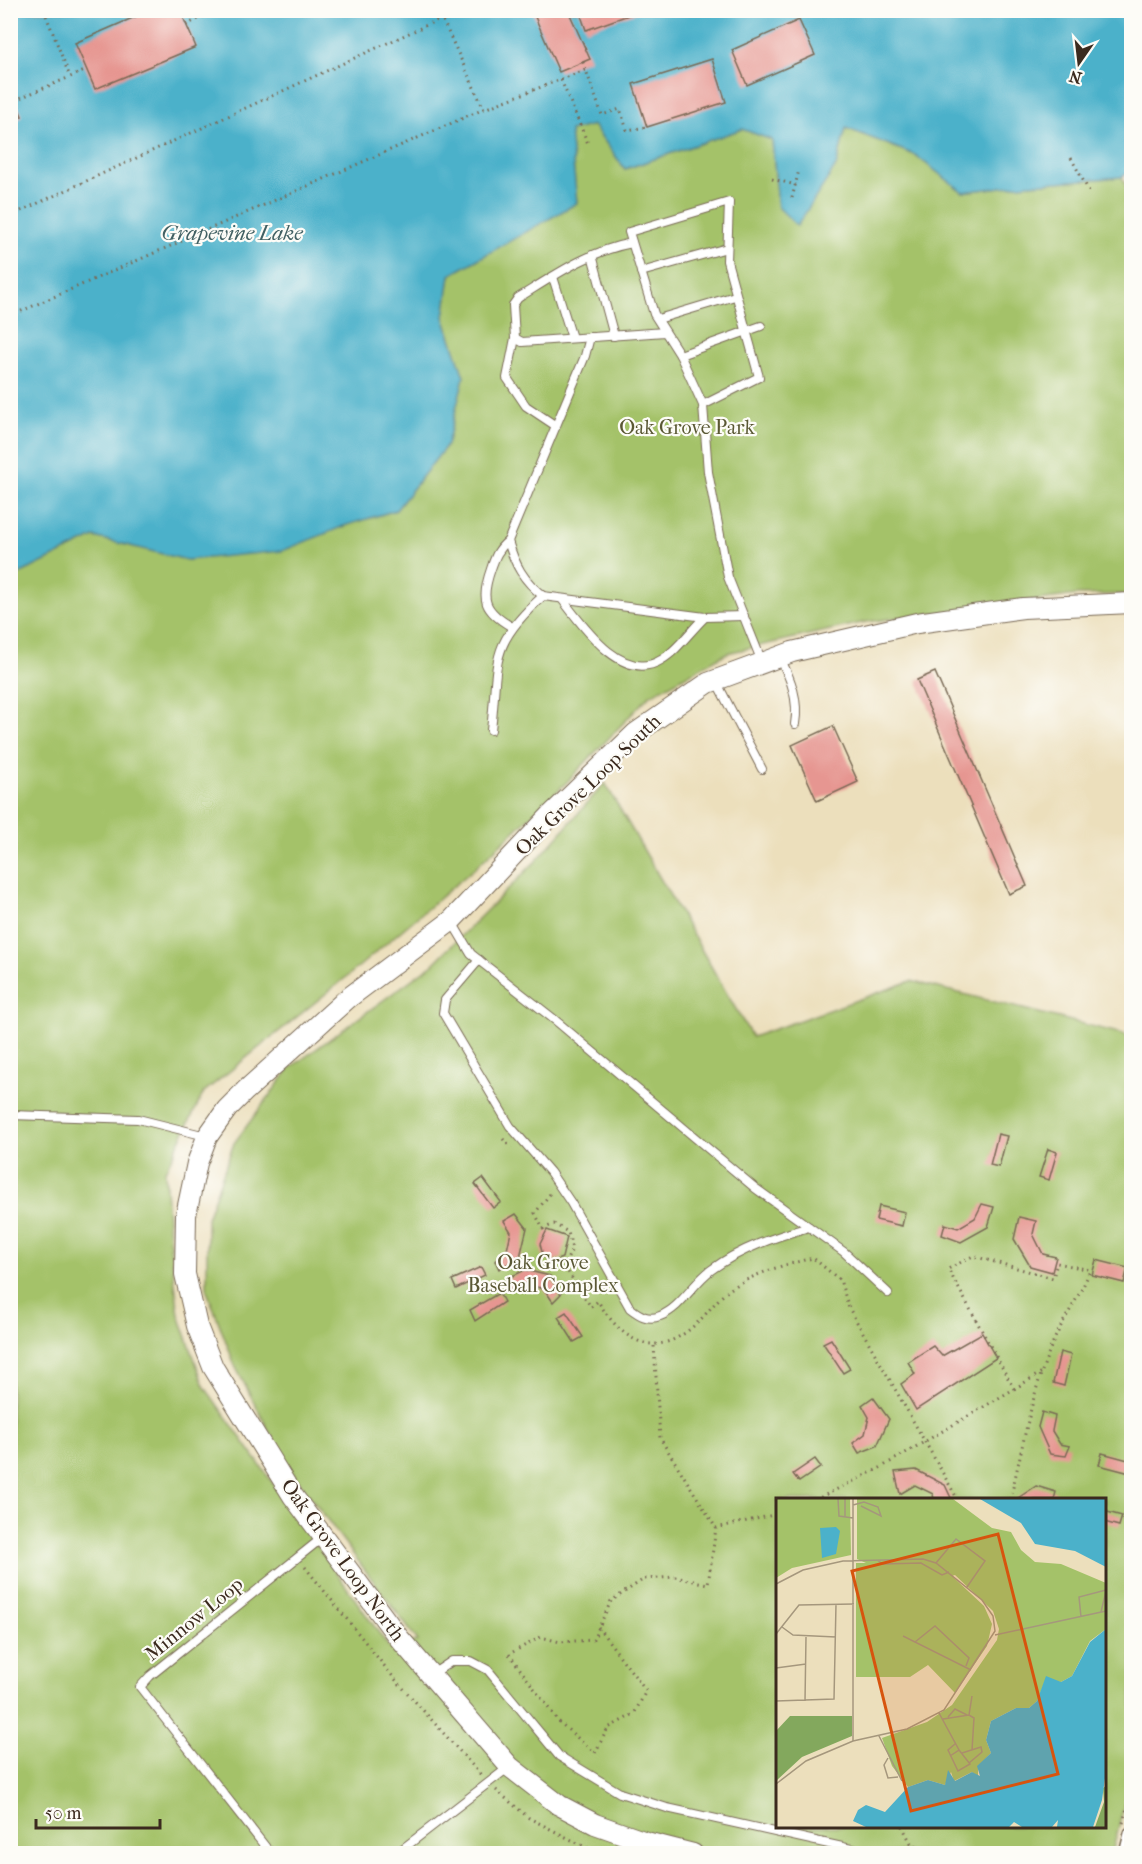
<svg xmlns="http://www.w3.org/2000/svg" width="1142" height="1864" font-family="'IM FELL French Canon',serif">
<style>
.green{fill:#a4c269;stroke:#707644;stroke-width:1.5;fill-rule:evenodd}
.water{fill:#4bb1ca;stroke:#436e74;stroke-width:1.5}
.building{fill:#e69691}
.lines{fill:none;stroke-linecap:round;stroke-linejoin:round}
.service-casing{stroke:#796955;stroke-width:10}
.minor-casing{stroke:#796955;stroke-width:18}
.tertiary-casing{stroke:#796955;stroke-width:22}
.path{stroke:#796955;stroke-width:3;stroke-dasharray:1.5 4.5;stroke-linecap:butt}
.service{stroke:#fff;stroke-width:8}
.minor{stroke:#fff;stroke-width:15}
.tertiary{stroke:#fff;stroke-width:20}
.labels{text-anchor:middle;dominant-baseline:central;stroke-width:4.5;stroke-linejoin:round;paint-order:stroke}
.park-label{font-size:20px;fill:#5a5834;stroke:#fdfcf7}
.street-label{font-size:20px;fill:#3b2a1e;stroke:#fdfcf7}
.water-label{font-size:21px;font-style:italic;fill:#416063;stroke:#fdfcf7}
.inset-road{fill:none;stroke:#a5977d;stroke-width:1.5}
.view{fill:#d7540e;fill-opacity:0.15;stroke:#d7540e;stroke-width:3}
.inset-edge{fill:none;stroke:#3b2a1e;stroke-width:3}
</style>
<rect width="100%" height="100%" fill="#fdfcf7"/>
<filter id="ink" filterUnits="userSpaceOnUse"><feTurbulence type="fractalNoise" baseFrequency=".0167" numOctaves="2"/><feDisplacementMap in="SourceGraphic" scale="12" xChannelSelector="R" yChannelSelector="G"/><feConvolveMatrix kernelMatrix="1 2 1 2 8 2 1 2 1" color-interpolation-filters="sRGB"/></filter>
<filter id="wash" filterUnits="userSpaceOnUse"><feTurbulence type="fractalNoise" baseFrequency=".008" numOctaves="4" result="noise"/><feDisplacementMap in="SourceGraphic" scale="24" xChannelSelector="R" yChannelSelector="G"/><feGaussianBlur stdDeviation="1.35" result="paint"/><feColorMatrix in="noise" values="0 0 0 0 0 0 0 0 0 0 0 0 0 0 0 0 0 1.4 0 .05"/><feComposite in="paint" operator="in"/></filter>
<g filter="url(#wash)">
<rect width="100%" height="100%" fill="#ecdfbc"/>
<path class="green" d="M593,125L625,169L742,129L772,140L778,207L836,167L846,128L915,155L963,192L1017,185L1122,177L1132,199L1131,594L1077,595L866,622L727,653L649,696L566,783L475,868L349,975L204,1092L165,1171L169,1237L179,1315L204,1386L389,1647L418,1641L288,1467L235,1366L207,1291V1218L234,1143L290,1068L433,964L536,861L605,783L752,1037L911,981L1131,1036L1132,1775L1112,1853L11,1854L10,595L19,574L94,537L188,560L344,526L396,510L447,445L464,377L444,317L450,275L577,203L570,131ZM778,1500H1104V1826H778Z"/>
<path class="water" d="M11,11H1131V171L1122,177L1017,185L963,192L915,155L846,128L836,166L797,226L778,207L772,140L742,129L625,169L593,125L570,131L577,203L450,275L444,317L464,377L447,445L396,510L344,526L282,551L187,560L94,537L19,574L11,595Z"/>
<g id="blocks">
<g class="building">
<path d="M151,10H180L196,47L95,89L75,43Z"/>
<path d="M532,10H568L590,59L559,72Z"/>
<path d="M579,10H640V11L586,30Z"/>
<path d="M799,20L815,55L747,85L732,50Z"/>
<path d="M712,59L726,102L647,127L633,84Z"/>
<path d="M10,89L22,116L10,121Z"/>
<path d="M935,672L1027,886L1009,894L917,680Z"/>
<path d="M833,726L858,782L817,801L792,745Z"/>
<path d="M998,1134L1007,1136L999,1167L990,1165Z"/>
<path d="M1048,1149L1057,1152L1049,1180L1039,1177Z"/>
<path d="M483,1178L501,1202L493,1208L475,1184Z"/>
<path d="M982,1204L994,1207L988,1227L961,1242L942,1235L945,1224L958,1228L975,1218Z"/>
<path d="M879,1206L905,1212L902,1226L876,1220Z"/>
<path d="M516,1214L527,1228L520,1257L499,1269L495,1261L507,1250L511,1232L504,1221Z"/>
<path d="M1019,1217L1036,1221L1033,1234L1043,1254L1056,1257L1052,1272L1030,1266L1014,1239Z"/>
<path d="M547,1230L567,1237L562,1258L552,1262L543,1256L540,1244Z"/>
<path d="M1096,1260L1128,1268L1124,1283L1092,1275Z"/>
<path d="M481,1267L485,1275L456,1289L452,1280Z"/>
<path d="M525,1270L550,1276L561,1294L553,1302L544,1289L525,1284L510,1289L506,1279Z"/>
<path d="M499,1293L504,1302L475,1321L470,1310Z"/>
<path d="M566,1312L583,1337L574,1342L558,1317Z"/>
<path d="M982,1333L996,1358L916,1410L901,1384L915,1374L908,1362L933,1346L942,1356Z"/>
<path d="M831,1339L850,1369L843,1373L823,1343Z"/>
<path d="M1060,1352L1071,1355L1064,1386L1053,1383Z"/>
<path d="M873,1397L889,1419L877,1446L859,1453L853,1443L865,1434L869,1417L862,1405Z"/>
<path d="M1042,1412L1055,1416L1052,1431L1060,1444L1070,1446L1066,1456L1050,1454L1038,1427Z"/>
<path d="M1102,1453L1132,1461L1130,1473L1099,1465Z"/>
<path d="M815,1459L821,1467L799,1482L793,1474Z"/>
<path d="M916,1470L945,1485L952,1500H934L933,1494L915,1485L900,1494L895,1472Z"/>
<path d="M1036,1486L1056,1492L1054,1500H1015Z"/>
<path d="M1104,1511L1122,1516L1119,1526L1104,1522Z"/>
</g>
</g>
</g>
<g filter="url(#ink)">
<use href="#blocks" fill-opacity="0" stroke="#796955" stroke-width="1.5"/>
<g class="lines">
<defs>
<g id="service">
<path d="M632,243C589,251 555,275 518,298L513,305L515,338L522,342L665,332"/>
<path d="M592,255L614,336"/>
<path d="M641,272L727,248"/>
<path d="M553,277L572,338"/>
<path d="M658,319L735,296"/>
<path d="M761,326L680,355L703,405L708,472L728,577L762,662"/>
<path d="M590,337L585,356L508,541C515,565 523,580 543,596L705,617L744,616"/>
<path d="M515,338L507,378L526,406L556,426"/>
<path d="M680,355L654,314L629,232L729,202L727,261L759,377L703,405"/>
<path d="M508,541C498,549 495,557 491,569C480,600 484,611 512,627"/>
<path d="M562,599C582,625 622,684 661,660C677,651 691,630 705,617"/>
<path d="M780,658C791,679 799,700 795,724"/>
<path d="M716,681L762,769"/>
<path d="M491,730C499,662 487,646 543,596"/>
<path d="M452,922L471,954L555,1020L755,1188L844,1252L888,1293"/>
<path d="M479,960L445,1000L443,1013L510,1126L550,1172L571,1203L630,1308C639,1315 648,1321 660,1316C681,1308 693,1283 711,1270C741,1248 775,1237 809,1227"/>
<path d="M10,1115L138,1119L206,1136"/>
<path d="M431,1675L452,1661H471L488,1670L559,1756L620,1793L667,1808L874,1854"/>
<path d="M271,1854L140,1687L150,1676L322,1538"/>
<path d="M396,1854L509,1767"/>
</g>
<path id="minor" d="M1127,1854L1132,1834"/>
<path id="tertiary" d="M693,1854L646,1842L595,1824L559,1805L510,1767L399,1638L293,1496L213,1367L197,1326L185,1274L186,1215L197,1163L207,1137L227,1109L245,1091L347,999L451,921L550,816L636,733L708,683L792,652L917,623L1023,608L1132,603"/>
</defs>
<use href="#service" class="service-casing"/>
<use href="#minor" class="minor-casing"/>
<use href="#tertiary" class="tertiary-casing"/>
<g class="path">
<path d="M44,10L70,77"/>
<path d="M438,10L484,109"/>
<path d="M186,25L217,10"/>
<path d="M583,62L602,115L620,109L627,130L647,127"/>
<path d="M561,80L589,146"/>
<path d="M15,100L87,70"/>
<path d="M1071,158L1090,193"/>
<path d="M772,179L796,185"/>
<path d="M792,198L799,170"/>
<path d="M10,216L442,18"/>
<path d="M10,316L484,109L585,70"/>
<path d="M503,1139L511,1148"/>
<path d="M550,1194L535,1213L543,1229L554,1224L568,1232L572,1249L564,1266L591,1307L598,1301C623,1343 656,1361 696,1324C708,1313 718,1297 732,1288C758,1272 783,1265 813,1258L840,1280L849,1308L958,1500"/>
<path d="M654,1346L660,1438L716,1528L778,1514"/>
<path d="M1014,1389L1042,1372"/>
<path d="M815,1500L880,1468L1014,1389L948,1269L973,1256L1053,1278L1057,1263L1090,1270C1081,1295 1065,1316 1054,1340C1032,1389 1023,1447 1010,1500"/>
<path d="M305,1567L394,1678L481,1775"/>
<path d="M598,1627L646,1691L634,1714L608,1728L595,1753L558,1721L509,1654L541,1637L560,1642L593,1640L611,1601L644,1579L675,1577L708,1584L716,1528"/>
<path d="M496,1790L529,1818L599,1854"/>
<path d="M1123,1823L1132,1789"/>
<path d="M902,1826L911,1843L928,1854"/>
</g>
<use href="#service" class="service"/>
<use href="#minor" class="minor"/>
<use href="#tertiary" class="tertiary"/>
</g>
</g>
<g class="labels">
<g class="park-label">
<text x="687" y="427">Oak Grove Park</text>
<text x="543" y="1262">Oak Grove<tspan x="543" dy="23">Baseball Complex</tspan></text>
</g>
<g class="street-label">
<text transform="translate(588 785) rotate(-44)">Oak Grove Loop South</text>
<text transform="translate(343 1560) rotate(54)">Oak Grove Loop North</text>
<text transform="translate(194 1619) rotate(-39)">Minnow Loop</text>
</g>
<g class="water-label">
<text x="232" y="233">Grapevine Lake</text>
</g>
</g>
<g transform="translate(776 1498)">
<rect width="330" height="330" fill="#ecdfbc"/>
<path d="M0,1H74L75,57L16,70L0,80ZM81,1H177L216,30L235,34L245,52L259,64L285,66L330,85V131L314,143L296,178L285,184L269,183L261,203L253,210H240L215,223L210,242L215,255L202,268V279L196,274L178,283L175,274L169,287L152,282L132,289L116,268L106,240L151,224L176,207L221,142L223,131L217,113L179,77L176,78L208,108L216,126L211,148L179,195L152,167L134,179H80V65H90L81,61Z" fill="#a4c269"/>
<path d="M14,218H76V238L26,259L0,283V233ZM330,288V329H319L328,304L327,290Z" fill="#83a85d"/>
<path d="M204,1H330V69L299,53L259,46L245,25ZM60,29L64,33L60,56L46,60L44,30ZM330,131V273L326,302L317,329H281L282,322L276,329H246L238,324L233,329H90L77,323L82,312L90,307L109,314L132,289L152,282L169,287L172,272L179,283L196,274L204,278L201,268L215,255L210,242L215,223L240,210H253L261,203L270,178L285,184L296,178L314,144Z" fill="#4bb1ca"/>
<path class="inset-road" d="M62,1L63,18L77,20M69,1V20M77,1V243M77,7L88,4L102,9L105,18L85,8M101,62L107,66L145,65L166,77L173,74M160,65L180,41L209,63L191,89M0,86L27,72L67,63L147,61L160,65L206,102L217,118L219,133L168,212L131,231L77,243L30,263L0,286M325,114L330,93M305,119L303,99L330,92M6,129L17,137L60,139M0,136L23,107L78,106M219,137L330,113M127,138L195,172M139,144L159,128L193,160L190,168M0,170L30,166M0,203L58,201L60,106M29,203L30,139M163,215L183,252L174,258M193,217L196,198M172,219L179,211L191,217M167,221L193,217L198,220L196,252M103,238L126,283M179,246L172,252L182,273L194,266L183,252M186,255L205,249L206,254L193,265M112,260L108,267L112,280L122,279"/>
<path class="view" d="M222,36L282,276L135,313L76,73Z"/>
<rect width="330" height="330" class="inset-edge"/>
</g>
<rect width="1142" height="1864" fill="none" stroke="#fdfcf7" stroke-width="36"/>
<g transform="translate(1079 63) rotate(194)" stroke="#fdfcf7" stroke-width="4.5" paint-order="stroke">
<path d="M0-4.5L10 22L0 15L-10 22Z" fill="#3b2a1e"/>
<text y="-9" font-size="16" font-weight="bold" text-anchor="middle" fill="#3b2a1e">N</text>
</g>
<path d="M36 1819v9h124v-9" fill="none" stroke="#3b2a1e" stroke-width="3"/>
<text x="45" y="1819" font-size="18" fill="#3b2a1e" stroke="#fdfcf7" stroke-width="4.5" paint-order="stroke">50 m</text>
</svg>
